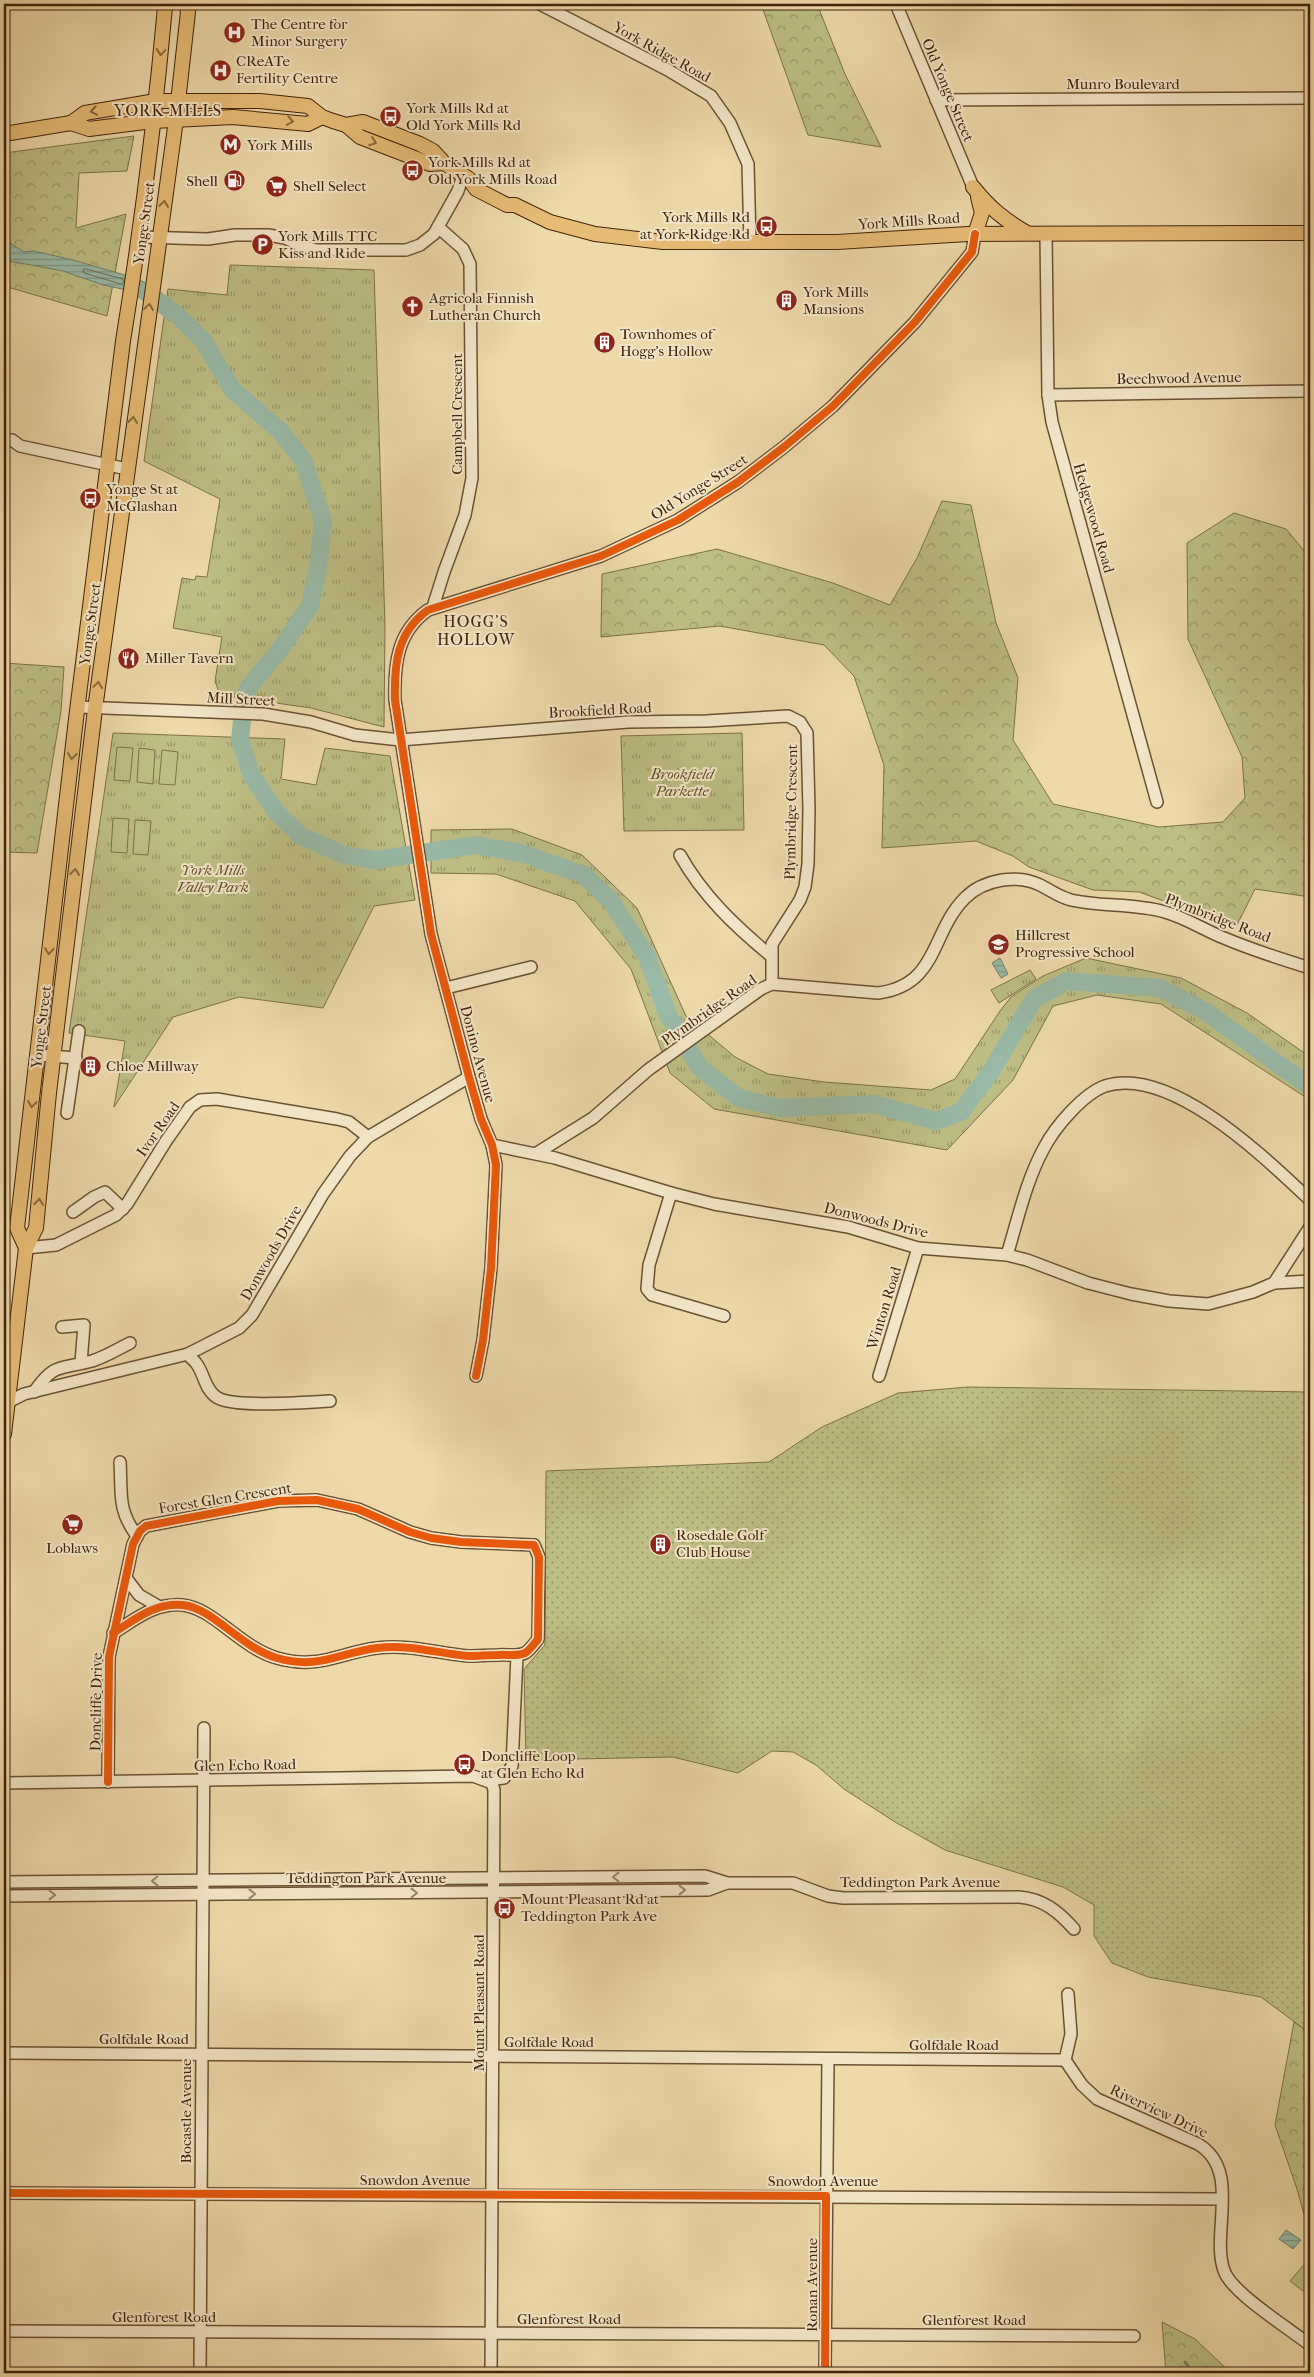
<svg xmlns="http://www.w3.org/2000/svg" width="1314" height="2377" font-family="'IM FELL French Canon',serif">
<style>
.grass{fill:url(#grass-dots);stroke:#7f7048}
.forest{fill:url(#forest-crowns);stroke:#7f7048}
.park{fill:url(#park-tufts);stroke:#7f7048}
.pitch{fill:#bdbe85;stroke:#7f7048}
.water{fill:url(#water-rules);stroke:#767e68}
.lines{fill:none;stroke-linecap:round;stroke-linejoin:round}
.shore{stroke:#6d6e58;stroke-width:1}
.stream{stroke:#767e68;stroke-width:3}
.river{stroke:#99baa7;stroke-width:18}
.minor-casing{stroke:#6c5032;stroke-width:14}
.major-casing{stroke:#41230a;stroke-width:16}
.minor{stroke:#f3e6c8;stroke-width:11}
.major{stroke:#e6bc75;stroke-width:14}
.cycleway-casing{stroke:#f3e6c8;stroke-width:11}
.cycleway{stroke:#e8590c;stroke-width:8}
.oneway{stroke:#8b683a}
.oneway2{stroke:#9a8469}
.labels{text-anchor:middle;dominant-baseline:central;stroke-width:4;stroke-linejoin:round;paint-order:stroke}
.poi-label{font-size:15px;fill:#41230a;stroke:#f3e6c8;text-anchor:start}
.street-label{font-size:15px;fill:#41230a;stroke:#f3e6c8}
.park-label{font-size:15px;font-style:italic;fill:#604a29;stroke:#f3e6c8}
.neighbourhood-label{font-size:16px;letter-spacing:1px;fill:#41230a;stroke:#f3e6c8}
</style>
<defs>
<pattern id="grass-dots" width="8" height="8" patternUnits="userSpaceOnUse" patternTransform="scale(1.25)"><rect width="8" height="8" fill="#bdbe85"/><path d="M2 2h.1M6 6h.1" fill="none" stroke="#9b9a6b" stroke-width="1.8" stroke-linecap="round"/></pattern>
<pattern id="forest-crowns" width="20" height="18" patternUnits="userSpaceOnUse" patternTransform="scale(1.25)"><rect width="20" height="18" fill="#bdbe85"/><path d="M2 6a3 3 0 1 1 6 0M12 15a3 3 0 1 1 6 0" fill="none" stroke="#9b9a6b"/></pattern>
<pattern id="park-tufts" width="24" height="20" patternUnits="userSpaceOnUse" patternTransform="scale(1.25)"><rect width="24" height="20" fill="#bdbe85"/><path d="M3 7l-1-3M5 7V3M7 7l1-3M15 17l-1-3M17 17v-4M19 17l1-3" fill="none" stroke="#9b9a6b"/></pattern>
<pattern id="water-rules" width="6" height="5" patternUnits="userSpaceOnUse" patternTransform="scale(1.25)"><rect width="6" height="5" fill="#99baa7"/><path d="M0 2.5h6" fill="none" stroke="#7e9786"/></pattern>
</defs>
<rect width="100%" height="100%" fill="#edd9aa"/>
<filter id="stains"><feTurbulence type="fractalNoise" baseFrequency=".004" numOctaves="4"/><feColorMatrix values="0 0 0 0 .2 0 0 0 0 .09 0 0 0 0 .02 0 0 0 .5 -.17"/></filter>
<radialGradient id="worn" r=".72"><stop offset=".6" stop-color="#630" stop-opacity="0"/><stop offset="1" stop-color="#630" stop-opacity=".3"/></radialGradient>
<path class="grass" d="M968,1387L1310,1392V2038L1308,2032L1261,1997L1148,1977L1112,1963L1094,1936V1905L1063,1887L945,1850L895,1822L844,1789L816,1765L793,1752L772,1751L738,1773L673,1757L526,1760L524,1669L545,1645L546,1471L769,1462L822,1427L898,1393Z"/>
<g class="forest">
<path d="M761,4H817L845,74L881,147L808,135Z"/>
<path d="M134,136L127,171L79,173L76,228L126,214L107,316L4,286V153Z"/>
<path d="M942,501L971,505L996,623L1018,678L1013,740L1053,804L1159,827L1223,822L1245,798L1242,757L1188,639L1187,543L1234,513L1286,529L1310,558V897L1255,889L1236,927L1139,892L1093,890L1029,867L1013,856L976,841L882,848L884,765L854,676L824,645L720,626L601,637L602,574L717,549L833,583L890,605L917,558Z"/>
<path d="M4,663L64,667L61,711L37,853L4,852Z"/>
<path d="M1294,2022L1308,2032L1310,2038V2236L1297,2189L1275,2125Z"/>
<path d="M1162,2322L1195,2339L1231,2373H1166Z"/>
</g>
<g class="park">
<path d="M230,265L374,270L385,626L384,727L311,708L220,695L215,681L222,637L173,628L182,578L195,580L196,576L207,577L220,499L144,461L168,289L227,295Z"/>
<path d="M113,733L285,739L281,779L316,785L325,748L390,756L415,900L374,906L323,1008L239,997L173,1017L114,1107L125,1041L69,1033Z"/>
<path d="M742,733L744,830L624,831L621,736Z"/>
<path d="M512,829L582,855L637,908L686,1016L735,1057L768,1074L824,1082L931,1090L955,1079L1000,1011L1011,997L1043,976L1086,958L1181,978L1247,1013L1310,1057V1100L1161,1004L1097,995L1053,1006L1013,1080L947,1150L714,1109L670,1073L631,969L575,901L496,874L431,873V830Z"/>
<path d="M1030,970L1036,979L999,1003L991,990Z"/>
</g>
<g class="pitch">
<path d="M117,747L133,748L130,781L114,780Z"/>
<path d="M139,748L155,750L153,784L137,782Z"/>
<path d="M162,750L178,752L175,785L159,784Z"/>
<path d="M113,818L129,819L127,853L111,852Z"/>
<path d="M135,820L151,821L148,855L133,854Z"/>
<path d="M1308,2260L1310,2262V2283L1303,2291L1290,2281Z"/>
</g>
<g class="water">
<path d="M4,239L24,252L34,251L73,260L135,278L150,285L164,305L146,301L122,289L103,285L63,271L4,260V250L11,249L4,245Z"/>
<path d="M1000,958L1008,974L1001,978L992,963Z"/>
<path d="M1286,2230L1301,2240L1293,2249L1279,2239Z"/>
</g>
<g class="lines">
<path class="shore" d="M86,269L123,279L124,282L121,284L84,273L83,270Z"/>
<path class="stream" d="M1185,2362L1193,2373"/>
<path class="river" d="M146,292L177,315L203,340L232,389L282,433L303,460L323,521L318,568L310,606L278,652L248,688L244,701L240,740L252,776L277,813L301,836L344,855L376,860L476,845L521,853L584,875L611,901L647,957L668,1015L700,1068L739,1098L780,1108L874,1104L936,1121L961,1112L990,1073L1034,999L1067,981L1160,988L1205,1011L1310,1087"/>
<defs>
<g id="minor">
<path d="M540,4L668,70L711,96L730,123L748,164L750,242"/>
<path d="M896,4L973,187"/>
<path d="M936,100L1310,98"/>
<path d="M1046,235L1048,395L1052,422L1157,802"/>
<path d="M140,237L208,239L235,235H268L285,238L302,246L317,250H406L420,245L434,234L458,191L463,175"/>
<path d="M1048,395L1310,391"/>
<path d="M12,440L20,446L127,469"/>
<path d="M433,607L444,572L465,515L472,478L470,264L463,249L438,227"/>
<path d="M78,707L263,714L311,722L355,735L400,740L628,722L706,721L788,716L800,722L807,733L809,809L808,864L805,887L800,900L772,944V984"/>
<path d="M680,855C703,896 735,926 771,956"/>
<path d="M446,988L531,967"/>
<path d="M37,1055L76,1058"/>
<path d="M67,1113L79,1031"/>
<path d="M492,1145L555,1158L671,1193L714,1204L848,1227L918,1248L1007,1255L1027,1260L1088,1283L1131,1294L1169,1301L1208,1304L1253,1292L1274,1283L1310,1227"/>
<path d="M537,1153L593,1118L648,1070L761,989L772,984L878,993C939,985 930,933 965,898C984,879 1017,874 1040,885C1050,890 1059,897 1071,900C1102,907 1134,903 1165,912C1186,918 1204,930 1224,938C1252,950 1281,959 1310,968"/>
<path d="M671,1193L649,1265L647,1289L652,1295L724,1316"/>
<path d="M73,1212L94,1197L105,1192L123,1209"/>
<path d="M26,1248L56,1245L116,1215L127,1204L166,1141L190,1107L200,1100L217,1099L337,1119L349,1122L368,1137"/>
<path d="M1007,1255C1018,1219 1026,1181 1044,1148C1055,1127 1083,1094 1105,1086C1171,1065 1266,1159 1310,1200"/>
<path d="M1274,1283L1310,1281"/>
<path d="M62,1327L84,1325L81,1363"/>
<path d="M188,1354C190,1358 193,1359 196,1363C204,1373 204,1387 215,1396C229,1409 308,1402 330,1401"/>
<path d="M476,1376L483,1340L491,1268L496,1165L492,1145L481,1119L469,1077L431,934L395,700C394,664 397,632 428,610L601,556L678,520L738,482L784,447L833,406L915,322L972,252L975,234"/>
<path d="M879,1376L918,1248"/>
<path d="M34,1392C55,1362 59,1370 92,1361C105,1357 118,1349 130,1343"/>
<path d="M6,1403L24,1394L188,1354L239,1328L252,1315L323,1194L350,1156L368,1137L469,1077"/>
<path d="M120,1462C122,1494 117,1509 137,1536"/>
<path d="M126,1578L139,1595L158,1606"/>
<path d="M486,1780L504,1778L512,1766L517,1655"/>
<path d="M108,1782L109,1657L133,1544L140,1531L146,1526L278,1501L317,1500L358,1509L410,1532L431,1538L461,1542L534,1545L539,1557L538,1639C534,1644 530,1650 525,1653C516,1657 507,1654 498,1655C488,1655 478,1656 468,1656C437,1653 408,1644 377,1648C338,1653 319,1670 277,1658C241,1648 212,1607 182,1605C154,1603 136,1619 113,1633"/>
<path d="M4,1783L473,1776L492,1783L494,1790L491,2373"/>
<path d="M4,1882L705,1876L727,1883H793L828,1896L843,1898L1019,1897C1043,1899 1058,1911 1074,1929"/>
<path d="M4,1896L708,1890L727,1883"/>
<path d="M4,2053L1065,2060"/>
<path d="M1065,2060L1082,2085L1097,2099L1198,2144C1243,2171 1209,2236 1225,2273C1235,2295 1290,2329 1310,2345"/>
<path d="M1065,2060L1071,2034L1068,1994"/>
<path d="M4,2193L1222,2199"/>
<path d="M4,2331L1134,2336"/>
<path d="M200,2373L204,1728"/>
<path d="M825,2373L828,2059"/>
</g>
<g id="major">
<path d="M71,123L85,113L156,101H260L308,106L322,117L333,121L346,125L363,122L420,144L433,151L444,163L469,179L476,189L507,205H515L550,222L595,234L663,242H837L968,234L1310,233"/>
<path d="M346,125L360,137L430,164L444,163"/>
<path d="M4,134L71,123L89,129L153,121L233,117L308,124L322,117"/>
<path d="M973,187C989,207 1004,220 1027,233"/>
<path d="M975,234L982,213L978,197"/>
<path d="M26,1248L17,1228L76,719L123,341C141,230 155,119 165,7L167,4"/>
<path d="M4,1434L26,1248L36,1228L49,1093L95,709L176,120L188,12L186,4"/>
</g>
</defs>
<use href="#minor" class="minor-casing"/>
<use href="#major" class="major-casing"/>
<use href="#minor" class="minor"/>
<use href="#major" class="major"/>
<defs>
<g id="cycleway">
<path d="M476,1376L483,1340L491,1268L496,1165L492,1145L481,1119L469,1077L431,934L395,700C394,664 397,632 428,610L601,556L678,520L738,482L784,447L833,406L915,322L972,252L975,234"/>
<path d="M108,1782L109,1657L133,1544L140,1531L146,1526L278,1501L317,1500L358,1509L410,1532L431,1538L461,1542L534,1545L539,1557L538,1639C534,1644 530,1650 525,1653C516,1657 507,1654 498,1655C488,1655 478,1656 468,1656C437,1653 408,1644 377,1648C338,1653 319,1670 277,1658C241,1648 212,1607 182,1605C154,1603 136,1619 113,1633"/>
<path d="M4,2193L826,2196L825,2373"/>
</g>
</defs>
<use href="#cycleway" class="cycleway-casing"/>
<use href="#cycleway" class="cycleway"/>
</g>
<defs><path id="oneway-chevron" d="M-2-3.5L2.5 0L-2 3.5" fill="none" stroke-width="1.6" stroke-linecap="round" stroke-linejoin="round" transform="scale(1.25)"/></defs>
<g class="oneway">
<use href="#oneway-chevron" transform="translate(161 52) rotate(95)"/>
<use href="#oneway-chevron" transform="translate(94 111) rotate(170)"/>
<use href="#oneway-chevron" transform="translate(290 121) rotate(8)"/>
<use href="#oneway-chevron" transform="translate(373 142) rotate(20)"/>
<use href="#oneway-chevron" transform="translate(164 204) rotate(-82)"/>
<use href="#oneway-chevron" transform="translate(149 307) rotate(-82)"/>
<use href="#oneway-chevron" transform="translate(133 420) rotate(-83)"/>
<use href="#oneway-chevron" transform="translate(98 685) rotate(-82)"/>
<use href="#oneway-chevron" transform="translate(72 756) rotate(97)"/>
<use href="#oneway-chevron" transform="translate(75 872) rotate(-83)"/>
<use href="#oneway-chevron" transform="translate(49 951) rotate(97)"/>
<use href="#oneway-chevron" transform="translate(32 1104) rotate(97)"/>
<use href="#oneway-chevron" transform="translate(39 1202) rotate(-85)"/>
</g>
<g class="oneway2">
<use href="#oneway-chevron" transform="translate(616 1877) rotate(180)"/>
<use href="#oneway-chevron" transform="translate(155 1881) rotate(179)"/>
<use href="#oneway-chevron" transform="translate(682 1890)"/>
<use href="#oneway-chevron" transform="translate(414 1893)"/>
<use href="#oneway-chevron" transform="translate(252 1894)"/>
<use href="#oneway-chevron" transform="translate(52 1895)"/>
</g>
<defs>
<symbol id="hospital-disc" viewBox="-11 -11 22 22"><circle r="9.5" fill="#8f2418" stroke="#f3e6c8"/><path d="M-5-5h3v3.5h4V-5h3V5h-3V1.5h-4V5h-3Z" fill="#fff"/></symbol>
<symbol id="bus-disc" viewBox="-11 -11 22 22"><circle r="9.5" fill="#8f2418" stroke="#f3e6c8"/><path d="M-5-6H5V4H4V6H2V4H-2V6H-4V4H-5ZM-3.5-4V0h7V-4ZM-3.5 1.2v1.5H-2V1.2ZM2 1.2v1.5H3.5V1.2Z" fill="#fff"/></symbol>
<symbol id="metro-disc" viewBox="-11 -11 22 22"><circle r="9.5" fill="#8f2418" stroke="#f3e6c8"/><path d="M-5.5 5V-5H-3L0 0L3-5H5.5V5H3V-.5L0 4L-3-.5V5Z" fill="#fff"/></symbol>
<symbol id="fuel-disc" viewBox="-11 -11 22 22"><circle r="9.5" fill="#8f2418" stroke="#f3e6c8"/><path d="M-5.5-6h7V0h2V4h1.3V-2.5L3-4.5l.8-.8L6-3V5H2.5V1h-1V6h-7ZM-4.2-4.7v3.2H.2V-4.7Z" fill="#fff"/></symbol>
<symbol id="supermarket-disc" viewBox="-11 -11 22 22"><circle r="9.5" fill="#8f2418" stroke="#f3e6c8"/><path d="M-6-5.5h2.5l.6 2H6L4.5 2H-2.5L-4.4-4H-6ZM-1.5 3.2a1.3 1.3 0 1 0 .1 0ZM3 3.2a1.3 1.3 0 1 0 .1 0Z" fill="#fff"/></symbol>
<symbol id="parking-disc" viewBox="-11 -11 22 22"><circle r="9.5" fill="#8f2418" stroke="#f3e6c8"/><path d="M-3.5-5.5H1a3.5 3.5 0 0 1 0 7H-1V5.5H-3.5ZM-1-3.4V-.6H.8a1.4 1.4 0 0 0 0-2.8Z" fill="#fff"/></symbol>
<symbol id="building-disc" viewBox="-11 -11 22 22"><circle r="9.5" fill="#8f2418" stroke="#f3e6c8"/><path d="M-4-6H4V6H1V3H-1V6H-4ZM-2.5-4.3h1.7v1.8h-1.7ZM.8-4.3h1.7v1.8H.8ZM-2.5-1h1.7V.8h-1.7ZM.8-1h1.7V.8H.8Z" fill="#fff"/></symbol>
<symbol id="church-disc" viewBox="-11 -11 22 22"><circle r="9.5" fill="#8f2418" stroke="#f3e6c8"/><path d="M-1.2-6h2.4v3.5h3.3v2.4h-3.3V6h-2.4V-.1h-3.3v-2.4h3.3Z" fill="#fff"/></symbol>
<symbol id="restaurant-disc" viewBox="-11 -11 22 22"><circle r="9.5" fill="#8f2418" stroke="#f3e6c8"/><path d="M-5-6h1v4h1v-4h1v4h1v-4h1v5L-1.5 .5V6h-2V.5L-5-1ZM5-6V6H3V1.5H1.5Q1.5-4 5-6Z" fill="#fff"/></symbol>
<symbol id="school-disc" viewBox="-11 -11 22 22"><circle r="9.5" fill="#8f2418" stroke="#f3e6c8"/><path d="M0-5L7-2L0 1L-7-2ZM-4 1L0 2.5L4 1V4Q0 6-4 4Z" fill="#fff"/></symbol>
</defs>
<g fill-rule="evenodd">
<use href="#hospital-disc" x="222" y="20" width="25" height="25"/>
<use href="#hospital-disc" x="208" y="58" width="25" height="25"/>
<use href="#bus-disc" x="378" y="104" width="25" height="25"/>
<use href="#metro-disc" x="218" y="132" width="25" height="25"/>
<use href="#bus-disc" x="400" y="158" width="25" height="25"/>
<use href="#fuel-disc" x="222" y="168" width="25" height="25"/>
<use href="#supermarket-disc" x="264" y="174" width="25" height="25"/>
<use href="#bus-disc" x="754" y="214" width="25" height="25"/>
<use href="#parking-disc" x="250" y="232" width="25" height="25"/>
<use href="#building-disc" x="774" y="288" width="25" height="25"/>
<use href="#church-disc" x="400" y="294" width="25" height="25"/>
<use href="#building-disc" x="592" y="330" width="25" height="25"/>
<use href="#bus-disc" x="78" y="486" width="25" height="25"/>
<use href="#restaurant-disc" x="116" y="646" width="25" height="25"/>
<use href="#school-disc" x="986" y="932" width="25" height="25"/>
<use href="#building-disc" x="78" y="1054" width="25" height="25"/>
<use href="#supermarket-disc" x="60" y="1512" width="25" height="25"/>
<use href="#building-disc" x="648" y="1532" width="25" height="25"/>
<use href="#bus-disc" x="452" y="1752" width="25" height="25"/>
<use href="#bus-disc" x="492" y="1896" width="25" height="25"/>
</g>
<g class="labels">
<g class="poi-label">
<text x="251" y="24">The Centre for<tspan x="251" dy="17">Minor Surgery</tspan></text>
<text x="236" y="61">CReATe<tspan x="236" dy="17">Fertility Centre</tspan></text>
<text x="406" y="108">York Mills Rd at<tspan x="406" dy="17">Old York Mills Rd</tspan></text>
<text x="247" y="145">York Mills</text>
<text x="428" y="162">York Mills Rd at<tspan x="428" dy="17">Old York Mills Road</tspan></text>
<text x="218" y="181" text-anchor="end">Shell</text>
<text x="293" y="186">Shell Select</text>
<text x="750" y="217" text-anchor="end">York Mills Rd<tspan x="750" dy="17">at York Ridge Rd</tspan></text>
<text x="278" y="236">York Mills TTC<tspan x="278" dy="17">Kiss and Ride</tspan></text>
<text x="803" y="292">York Mills<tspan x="803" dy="17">Mansions</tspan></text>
<text x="429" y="298">Agricola Finnish<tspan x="429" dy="17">Lutheran Church</tspan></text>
<text x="620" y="334">Townhomes of<tspan x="620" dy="17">Hogg's Hollow</tspan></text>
<text x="106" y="489">Yonge St at<tspan x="106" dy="17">McGlashan</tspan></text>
<text x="145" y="658">Miller Tavern</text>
<text x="1015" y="935">Hillcrest<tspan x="1015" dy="17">Progressive School</tspan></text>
<text x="106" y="1066">Chloe Millway</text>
<text x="676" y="1535">Rosedale Golf<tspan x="676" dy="17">Club House</tspan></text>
<text x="72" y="1548" text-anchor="middle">Loblaws</text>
<text x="481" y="1756">Doncliffe Loop<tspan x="481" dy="17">at Glen Echo Rd</tspan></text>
<text x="521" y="1899">Mount Pleasant Rd at<tspan x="521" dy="17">Teddington Park Ave</tspan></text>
</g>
<g class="street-label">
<text transform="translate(662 52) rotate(29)">York Ridge Road</text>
<text x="1123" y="84">Munro Boulevard</text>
<text transform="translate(948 90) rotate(67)">Old Yonge Street</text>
<text transform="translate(909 221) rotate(-4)">York Mills Road</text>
<text transform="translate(144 223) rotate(-82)">Yonge Street</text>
<text transform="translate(1179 378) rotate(-1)">Beechwood Avenue</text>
<text transform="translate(457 414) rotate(-90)">Campbell Crescent</text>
<text transform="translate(699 487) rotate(-32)">Old Yonge Street</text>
<text transform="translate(1094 518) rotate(74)">Hedgewood Road</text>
<text transform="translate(90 624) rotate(-82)">Yonge Street</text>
<text transform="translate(241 699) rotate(3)">Mill Street</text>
<text transform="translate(600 710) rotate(-3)">Brookfield Road</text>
<text transform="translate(791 812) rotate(-89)">Plymbridge Crescent</text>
<text transform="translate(1218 918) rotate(21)">Plymbridge Road</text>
<text transform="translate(709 1010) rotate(-35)">Plymbridge Road</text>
<text transform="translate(41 1027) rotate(-83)">Yonge Street</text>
<text transform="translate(478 1054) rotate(75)">Donino Avenue</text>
<text transform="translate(158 1129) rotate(-55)">Ivor Road</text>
<text transform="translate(876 1220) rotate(14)">Donwoods Drive</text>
<text transform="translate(271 1253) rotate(-60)">Donwoods Drive</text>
<text transform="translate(884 1308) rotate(-73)">Winton Road</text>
<text transform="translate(225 1498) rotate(-9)">Forest Glen Crescent</text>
<text transform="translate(96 1702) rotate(-89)">Doncliffe Drive</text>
<text transform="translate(245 1765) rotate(-1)">Glen Echo Road</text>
<text x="366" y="1878">Teddington Park Avenue</text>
<text x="920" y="1882">Teddington Park Avenue</text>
<text transform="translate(479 2003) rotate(-90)">Mount Pleasant Road</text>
<text x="144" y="2039">Golfdale Road</text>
<text x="549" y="2042">Golfdale Road</text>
<text x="954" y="2045">Golfdale Road</text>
<text transform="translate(186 2111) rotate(-90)">Bocastle Avenue</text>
<text transform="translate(1159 2111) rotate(25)">Riverview Drive</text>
<text x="415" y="2180">Snowdon Avenue</text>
<text x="823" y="2181">Snowdon Avenue</text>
<text transform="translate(812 2285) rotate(-90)">Ronan Avenue</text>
<text x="164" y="2317">Glenforest Road</text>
<text x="569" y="2319">Glenforest Road</text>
<text x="974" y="2320">Glenforest Road</text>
</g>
<g class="park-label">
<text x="682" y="774">Brookfield<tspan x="682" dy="17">Parkette</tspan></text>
<text x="213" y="870">York Mills<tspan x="213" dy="17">Valley Park</tspan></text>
</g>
<g class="neighbourhood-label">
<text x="168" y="110">YORK MILLS</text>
<text x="476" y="621">HOGG'S<tspan x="476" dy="18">HOLLOW</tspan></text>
</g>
</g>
<rect width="1314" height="2377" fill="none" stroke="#edd9aa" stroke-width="20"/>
<rect x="5" y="5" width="1304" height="2367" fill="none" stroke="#41230a" stroke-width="2.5"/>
<rect x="10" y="10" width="1294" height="2357" fill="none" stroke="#41230a"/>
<rect width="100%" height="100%" filter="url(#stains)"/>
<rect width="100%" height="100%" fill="url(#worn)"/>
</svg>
